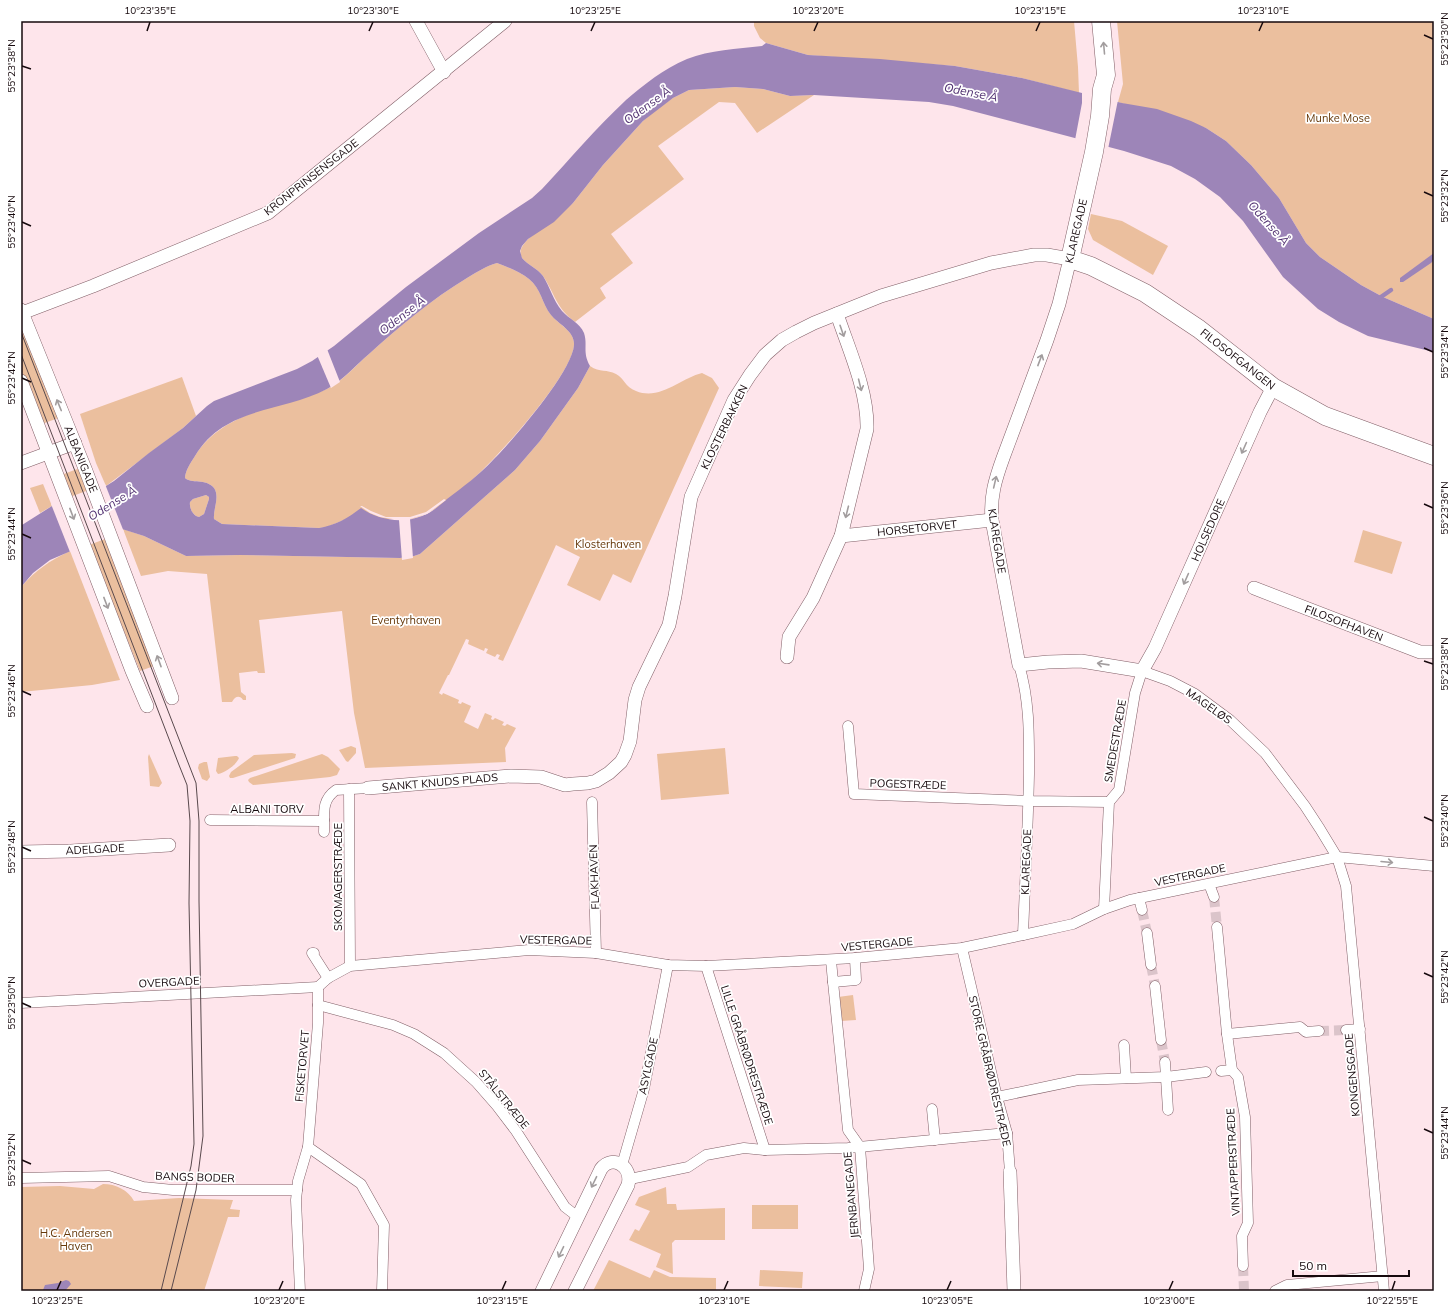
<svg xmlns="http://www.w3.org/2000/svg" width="1455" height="1312" font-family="Mulish,sans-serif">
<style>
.green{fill:#ebbf9e}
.water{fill:#9d85b8;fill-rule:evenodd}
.pier{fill:#fee5eb}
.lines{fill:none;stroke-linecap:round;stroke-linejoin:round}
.stream{stroke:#9d85b8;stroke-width:4.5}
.pedestrian-tunnel{stroke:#dbc4ca;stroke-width:10;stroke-dasharray:10 5;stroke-linecap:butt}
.pedestrian-casing{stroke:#815f67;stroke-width:11}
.minor-casing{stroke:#815f67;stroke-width:14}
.secondary-casing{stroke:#815f67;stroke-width:19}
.pedestrian{stroke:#fff;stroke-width:10}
.minor{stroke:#fff;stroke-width:13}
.secondary{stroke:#fff;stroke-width:18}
.tram{stroke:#59494d;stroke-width:1}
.oneway{stroke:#a29d9e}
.ticks{fill:none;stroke:#16090d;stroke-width:1.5}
.labels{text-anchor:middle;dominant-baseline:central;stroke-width:3.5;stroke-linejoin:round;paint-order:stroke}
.park-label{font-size:11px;fill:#663809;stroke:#fff}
.street-label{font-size:11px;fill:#16090d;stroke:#fff}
.water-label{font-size:12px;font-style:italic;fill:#513171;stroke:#fff}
.neatline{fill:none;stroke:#16090d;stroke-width:1.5}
.ticks-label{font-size:10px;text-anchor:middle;fill:#16090d}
</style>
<rect width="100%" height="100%" fill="#fee5eb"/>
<g class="green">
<path d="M754,21H1074L1078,67L1079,93L1022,78L955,66L808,55L766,43L760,38L754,26Z"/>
<path d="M1117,21H1434V319L1383,297L1361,285L1320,257L1306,243L1279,198L1251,165L1226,141L1206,128L1118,102L1123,84Z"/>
<path d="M735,87L763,89L790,96L814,95L757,133L735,103L719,102L658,146L684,179L611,234L633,263L600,288L606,298L575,322C556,308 555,294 543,276C537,268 528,265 522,258C518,250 523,245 528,239L573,203L603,165L643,121L657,109L673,98L689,90Z"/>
<path d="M1091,214L1122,221L1168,246L1153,275L1093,240L1088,229Z"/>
<path d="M497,263C508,267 520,272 529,279C542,289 542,306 553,317C560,325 575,332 574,345C572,376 494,461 469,483C454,496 430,516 410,519H346L327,527L319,528L222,524L214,519C213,509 220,497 214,488C206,478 191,484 185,478C185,471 191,462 195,456C219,417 266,409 307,395C313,393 321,392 327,389C343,381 355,366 369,354C400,326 432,299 467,278C477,272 486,266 497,263Z"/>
<path d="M21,317L61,417L42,424L21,369Z"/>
<path d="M590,366C600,373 607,369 616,374C624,378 625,387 636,391C660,401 681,378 702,373L712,378L719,388L631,583L613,574L600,601L567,585L580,557L556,545L503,661L498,659L500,655L497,654L495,657L486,653L488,649L485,648L484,651L468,644L469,640L466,639L449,675H448L439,693L442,695L443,693L459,700L458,703L461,704L462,702L471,706L464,722L478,729L485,713L492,716L491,719L493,720L495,718L504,722L502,725L505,726L507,724L516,728L505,748L506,762L365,768L354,713L342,611L259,620L265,673H258L257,671L239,673L241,692L246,696V700H243C240,695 235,696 232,702H222L207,574L168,571L141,576L123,529L144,536L186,556L240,555L400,558L414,556L420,554L515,470L540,441L578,388Z"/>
<path d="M182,377L196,416L183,428L106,486L96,463L80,414Z"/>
<path d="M80,468L154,666L140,671L61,475Z"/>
<path d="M43,484L52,506L40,513L30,488Z"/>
<path d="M206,495L209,497V499L204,514L199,517C193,516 189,508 190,502L193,499Z"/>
<path d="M1363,530L1402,542L1392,574L1354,562Z"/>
<path d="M70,551L120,680L92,685L21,692V587C36,570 49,561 70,551Z"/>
<path d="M351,746L356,748V753L348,762L346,761L339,750Z"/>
<path d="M725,748L729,794L661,800L657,754Z"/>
<path d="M292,753L296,754L295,758L233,778H230L229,776L231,772L254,755Z"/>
<path d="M149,754L162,783L159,787L150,786L148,757Z"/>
<path d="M322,754L328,757L340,769L337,775L330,777L253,785L249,782L248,780L250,778Z"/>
<path d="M235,756H237L239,758C236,765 225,773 218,774L216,771L218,758Z"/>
<path d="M204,762H207L210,777L207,781L202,779L198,768L199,764Z"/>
<path d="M853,995L856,1020L841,1021L838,997Z"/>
<path d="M103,1184C116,1184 128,1190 134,1201L179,1198L233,1200L230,1209L240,1210L239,1217H228L204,1291H21V1187L60,1186L94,1189Z"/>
<path d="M666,1187L667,1204H676L677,1210L725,1208V1240H675L672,1243L673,1274L656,1267L661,1254L629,1240L635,1229L639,1231L650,1211L635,1205L639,1197Z"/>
<rect x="752" y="1205" width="46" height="24"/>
<path d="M609,1260L650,1278L654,1270L670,1277L716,1278V1291H593Z"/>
<path d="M760,1270L803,1272L802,1288L759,1286Z"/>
</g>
<g class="water">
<path d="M766,43L808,55L880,59L955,66L1022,78L1122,103L1157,109L1191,121L1206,128L1226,141L1251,165L1279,198L1306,243L1320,257L1361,285L1383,297L1434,319V352L1368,336L1339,322L1318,309L1283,277L1243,221L1220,197L1195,179L1171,166L1124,151L953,106L929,102L814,95L790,96L763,89L735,87L689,90L673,98L643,121L603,165L573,203L554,222L528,239L522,246L520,251L522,258C528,265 537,268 543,276C550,287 553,300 562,311C569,319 580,323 584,333C588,345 582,352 590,366L578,388L540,441L515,470L420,554L414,556L400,558L240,555L186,556L144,536L122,529L50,560L33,573L21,587V525H22L52,506L106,486L114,481L149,453L183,428L207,406L214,401L297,369L312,361L334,346L406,287L479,233L532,198L542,189C570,159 596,128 626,100C645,84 663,69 687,59C710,50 737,49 762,46ZM497,263C508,267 520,272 529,279C541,288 542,304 551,315C558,324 575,331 574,345C572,372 513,440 493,460C479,475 463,487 447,499C439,506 431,513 422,516C402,524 378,520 361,508C348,518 336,525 319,528L222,524L214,519C213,509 220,497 214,488C206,478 191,484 185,478C185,471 191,462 195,456C225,406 281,413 327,389C343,380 355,366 369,354C400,326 432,299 467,278C477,272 486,266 497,263ZM206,495L209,497V499L204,514L199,517C193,516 189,508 190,502L193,499Z"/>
<path d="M1434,253V260L1431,263L1403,282H1400V278Z"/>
<path d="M66,1280L69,1281L71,1284L65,1291L43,1290L45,1285L58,1283Z"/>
</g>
<g class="pier">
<path d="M1082,91L1118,100L1108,149L1075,140L1082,103Z"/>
<path d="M327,349L340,382L331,388L317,355Z"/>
<path d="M105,484L124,532L70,552L51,504Z"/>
<path d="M444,499L446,500L427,514L410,519L413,558L402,560L399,520L380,517L370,513L360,506H362L371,511L386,517H410L426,512Z"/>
</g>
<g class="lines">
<path class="stream" d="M1378,299L1391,290"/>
<g class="pedestrian-tunnel">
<path d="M1214,897L1217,927"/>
<path d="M1142,910L1147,933"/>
<path d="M1151,965L1155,986"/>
<path d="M1319,1031L1346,1030"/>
<path d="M1161,1040L1165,1062"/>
<path d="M1243,1266L1244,1291"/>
</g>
<defs>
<g id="pedestrian">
<path d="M1019,665C1030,701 1029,737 1029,774C1028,828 1025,881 1023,935"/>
<path d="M848,726L854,794L1029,801L1109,802"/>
<path d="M349,789L350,966"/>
<path d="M592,802L596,953"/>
<path d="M210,820L322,821L324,820"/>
<path d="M324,832C325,816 320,801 336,790L368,788"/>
<path d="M1209,884L1214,897"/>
<path d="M1139,898L1142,910"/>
<path d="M1104,909L1109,802L1119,790L1135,693L1142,671L1170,681L1195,694L1230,720L1265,753L1305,806L1320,829L1337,857L1346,886L1384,1291"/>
<path d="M1217,927L1227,1034L1232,1070L1238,1077L1245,1117L1248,1223L1242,1236L1243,1266"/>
<path d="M1147,933L1151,965"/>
<path d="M962,948L997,1097L1007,1133L1010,1172"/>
<path d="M314,953H312L328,978"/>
<path d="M831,960L833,982L856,980L855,958"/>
<path d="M706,966L765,1150"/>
<path d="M833,982L848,1130L860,1147L869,1269L864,1291"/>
<path d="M1155,986L1161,1040"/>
<path d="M318,987L328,978L350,966L529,950L596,953L668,965L706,966L855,958L962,948L1023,935L1073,924L1104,909L1130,900L1337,857L1434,866"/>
<path d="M21,1003L318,987"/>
<path d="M318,1005L393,1025L414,1034L444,1053L476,1082L497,1106L516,1131L565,1207L578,1217"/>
<path d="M1346,1030L1360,1029"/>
<path d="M1227,1034L1300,1027L1306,1032L1319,1031"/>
<path d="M1124,1045L1126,1078"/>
<path d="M1165,1062L1168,1110"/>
<path d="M1221,1071L1232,1070"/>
<path d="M997,1097L1078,1080L1166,1077L1206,1072"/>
<path d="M932,1109L935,1140"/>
<path d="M308,1147L361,1184L384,1225L382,1291"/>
<path d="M622,1165L644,1089L668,965"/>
<path d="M21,1178L109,1176L143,1187L173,1190H297"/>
<path d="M630,1179L688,1167L706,1155L744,1148L765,1150L848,1148L1007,1133"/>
<path d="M300,1291L296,1200L298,1181L308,1147L318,1023V987"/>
<path d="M1275,1291L1287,1285L1383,1276"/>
</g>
<g id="minor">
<path d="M416,21L444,72"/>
<path d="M21,310L86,471L172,698"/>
<path d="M22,313L93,286L268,213L505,21"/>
<path d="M21,381L132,671L147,706"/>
<path d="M21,463L75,443"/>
<path d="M841,536L992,520"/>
<path d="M1254,588L1420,652H1434"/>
<path d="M787,657L789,637L813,598L841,536L867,429C868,391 849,350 837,314"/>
<path d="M368,788L511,776L541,777L565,785L573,784L588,783L596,781L609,773L621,762L625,755L630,741L635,700L639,687L669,625L675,596L691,497L734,400L750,375L765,355L782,340L796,332L814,323L881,296L991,263L1034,255H1047L1070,259L1059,304L1047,340L1003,458C995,480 990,497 992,520L1019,665L1048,662L1081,661L1142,671L1155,648L1260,412L1273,387"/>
<path d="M21,852L71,851L169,845"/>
<path d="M1010,1172L1014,1291"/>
<path d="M542,1291L601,1169C612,1154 633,1166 628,1185L575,1291"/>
</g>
<path id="secondary" d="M1101,21L1106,75L1102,89L1100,116L1094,152L1070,259L1091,266L1145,293L1199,329L1273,387L1325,416L1434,456"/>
</defs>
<use href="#pedestrian" class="pedestrian-casing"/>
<use href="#minor" class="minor-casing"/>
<use href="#secondary" class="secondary-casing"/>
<use href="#pedestrian" class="pedestrian"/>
<use href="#minor" class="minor"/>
<use href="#secondary" class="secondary"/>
<g class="tram">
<path d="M21,332L196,783L199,821V901L203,1136L196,1190L171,1291"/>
<path d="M21,354L179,765L187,785L190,821L189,903L194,1144L191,1166L161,1291"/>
</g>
</g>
<defs><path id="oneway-shaft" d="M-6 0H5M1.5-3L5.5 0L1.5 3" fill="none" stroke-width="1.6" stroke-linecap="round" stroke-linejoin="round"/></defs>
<g class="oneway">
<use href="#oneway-shaft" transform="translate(1104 48) rotate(-95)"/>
<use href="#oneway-shaft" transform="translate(842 331) rotate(71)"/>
<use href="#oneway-shaft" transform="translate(1040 360) rotate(-69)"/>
<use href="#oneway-shaft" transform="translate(860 385) rotate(76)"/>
<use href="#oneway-shaft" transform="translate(59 405) rotate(-112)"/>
<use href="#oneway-shaft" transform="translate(1244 448) rotate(114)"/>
<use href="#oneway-shaft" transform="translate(995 482) rotate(-77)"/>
<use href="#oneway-shaft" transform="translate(847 512) rotate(104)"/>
<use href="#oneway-shaft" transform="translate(72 514) rotate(69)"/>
<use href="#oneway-shaft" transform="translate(1186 579) rotate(114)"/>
<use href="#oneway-shaft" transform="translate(106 603) rotate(69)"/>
<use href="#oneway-shaft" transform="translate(159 661) rotate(-110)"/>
<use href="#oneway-shaft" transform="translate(1103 664) rotate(-172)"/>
<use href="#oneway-shaft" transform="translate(1387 862) rotate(5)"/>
<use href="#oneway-shaft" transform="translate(594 1182) rotate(116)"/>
<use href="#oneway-shaft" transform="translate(561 1252) rotate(116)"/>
</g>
<path class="ticks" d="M147,31L150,22M369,31L373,22M591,31L595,22M814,31L818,22M1036,31L1040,22M1259,31L1263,22M1424,35L1433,39M22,66L31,69M1424,192L1433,196M22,222L31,226M1424,348L1433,352M22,378L31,382M1424,504L1433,508M22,534L31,538M1424,661L1433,664M22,691L31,695M1424,817L1433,821M22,847L31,851M1424,973L1433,977M22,1003L31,1007M1424,1129L1433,1133M22,1160L31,1164M57,1290L61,1281M279,1290L283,1281M502,1290L506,1281M724,1290L728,1281M947,1290L951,1281M1169,1290L1173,1281M1392,1290L1395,1281"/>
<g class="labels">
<g class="park-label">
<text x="1338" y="118">Munke Mose</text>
<text x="608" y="544">Klosterhaven</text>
<text x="406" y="620">Eventyrhaven</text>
<text x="76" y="1233">H.C. Andersen<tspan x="76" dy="13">Haven</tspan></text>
</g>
<g class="street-label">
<text transform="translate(311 177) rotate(-38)">KRONPRINSENSGADE</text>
<text transform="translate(1076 231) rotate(-77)">KLAREGADE</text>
<text transform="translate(1238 359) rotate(38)">FILOSOFGANGEN</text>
<text transform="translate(724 427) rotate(-64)">KLOSTERBAKKEN</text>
<text transform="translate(81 459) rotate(68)">ALBANIGADE</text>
<text transform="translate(917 528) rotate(-6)">HORSETORVET</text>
<text transform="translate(1208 530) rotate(-66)">HOLSEDORE</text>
<text transform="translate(997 541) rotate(81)">KLAREGADE</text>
<text transform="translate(1344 623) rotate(21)">FILOSOFHAVEN</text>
<text transform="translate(1209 706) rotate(35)">MAGELØS</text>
<text transform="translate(1115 741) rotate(-80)">SMEDESTRÆDE</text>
<text transform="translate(440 782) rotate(-5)">SANKT KNUDS PLADS</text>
<text transform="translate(908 784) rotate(2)">POGESTRÆDE</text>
<text x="267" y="809">ALBANI TORV</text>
<text transform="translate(95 849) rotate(-3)">ADELGADE</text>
<text transform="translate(1026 862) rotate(-88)">KLAREGADE</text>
<text transform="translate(1190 875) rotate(-12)">VESTERGADE</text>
<text transform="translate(338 877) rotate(-90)">SKOMAGERSTRÆDE</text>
<text transform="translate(594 877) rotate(-92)">FLAKHAVEN</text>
<text transform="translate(556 940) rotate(1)">VESTERGADE</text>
<text transform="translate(877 944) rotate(-5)">VESTERGADE</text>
<text transform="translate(169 982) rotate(-3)">OVERGADE</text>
<text transform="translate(747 1055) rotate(72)">LILLE GRÅBRØDRESTRÆDE</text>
<text transform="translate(302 1066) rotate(-85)">FISKETORVET</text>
<text transform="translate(648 1066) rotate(-78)">ASYLGADE</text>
<text transform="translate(990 1071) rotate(77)">STORE GRÅBRØDRESTRÆDE</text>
<text transform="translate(1352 1075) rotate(-95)">KONGENSGADE</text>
<text transform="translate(504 1099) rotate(51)">STÅLSTRÆDE</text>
<text transform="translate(1233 1162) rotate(-93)">VINTAPPERSTRÆDE</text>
<text transform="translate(195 1177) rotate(2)">BANGS BODER</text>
<text transform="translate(851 1195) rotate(-95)">JERNBANEGADE</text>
</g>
<g class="water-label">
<text transform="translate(971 92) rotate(11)">Odense Å</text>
<text transform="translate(647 105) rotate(-36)">Odense Å</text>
<text transform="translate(1269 223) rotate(48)">Odense Å</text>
<text transform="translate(402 315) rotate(-38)">Odense Å</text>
<text transform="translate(112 503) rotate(-32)">Odense Å</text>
</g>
</g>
<rect width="1455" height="1312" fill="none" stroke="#ffffff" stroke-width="44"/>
<path d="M1293 1270v6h116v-6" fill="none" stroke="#16090d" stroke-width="2"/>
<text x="1299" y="1270" font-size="12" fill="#16090d" stroke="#ffffff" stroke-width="3" paint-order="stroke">50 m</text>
<rect x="22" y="22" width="1411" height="1268" class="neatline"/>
<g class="ticks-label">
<text x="150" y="14">10°23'35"E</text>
<text x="373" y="14">10°23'30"E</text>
<text x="595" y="14">10°23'25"E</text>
<text x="818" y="14">10°23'20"E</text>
<text x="1040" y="14">10°23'15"E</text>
<text x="1263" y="14">10°23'10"E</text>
<text transform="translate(1444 39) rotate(-90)" y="4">55°23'30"N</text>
<text transform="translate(11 66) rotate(-90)" y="4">55°23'38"N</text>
<text transform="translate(1444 196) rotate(-90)" y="4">55°23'32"N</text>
<text transform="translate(11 222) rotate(-90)" y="4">55°23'40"N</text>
<text transform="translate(1444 352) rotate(-90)" y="4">55°23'34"N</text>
<text transform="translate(11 378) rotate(-90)" y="4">55°23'42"N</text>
<text transform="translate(1444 508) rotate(-90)" y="4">55°23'36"N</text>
<text transform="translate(11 534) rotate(-90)" y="4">55°23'44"N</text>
<text transform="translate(1444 664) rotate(-90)" y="4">55°23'38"N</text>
<text transform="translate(11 691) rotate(-90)" y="4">55°23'46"N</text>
<text transform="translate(1444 821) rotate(-90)" y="4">55°23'40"N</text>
<text transform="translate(11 847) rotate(-90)" y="4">55°23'48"N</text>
<text transform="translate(1444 977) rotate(-90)" y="4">55°23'42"N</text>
<text transform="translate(11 1003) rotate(-90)" y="4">55°23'50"N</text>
<text transform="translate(1444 1133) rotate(-90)" y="4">55°23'44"N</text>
<text transform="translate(11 1160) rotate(-90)" y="4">55°23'52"N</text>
<text x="57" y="1304">10°23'25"E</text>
<text x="279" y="1304">10°23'20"E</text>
<text x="502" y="1304">10°23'15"E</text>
<text x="724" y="1304">10°23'10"E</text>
<text x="947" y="1304">10°23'05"E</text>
<text x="1169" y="1304">10°23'00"E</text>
<text x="1392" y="1304">10°22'55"E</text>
</g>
</svg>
